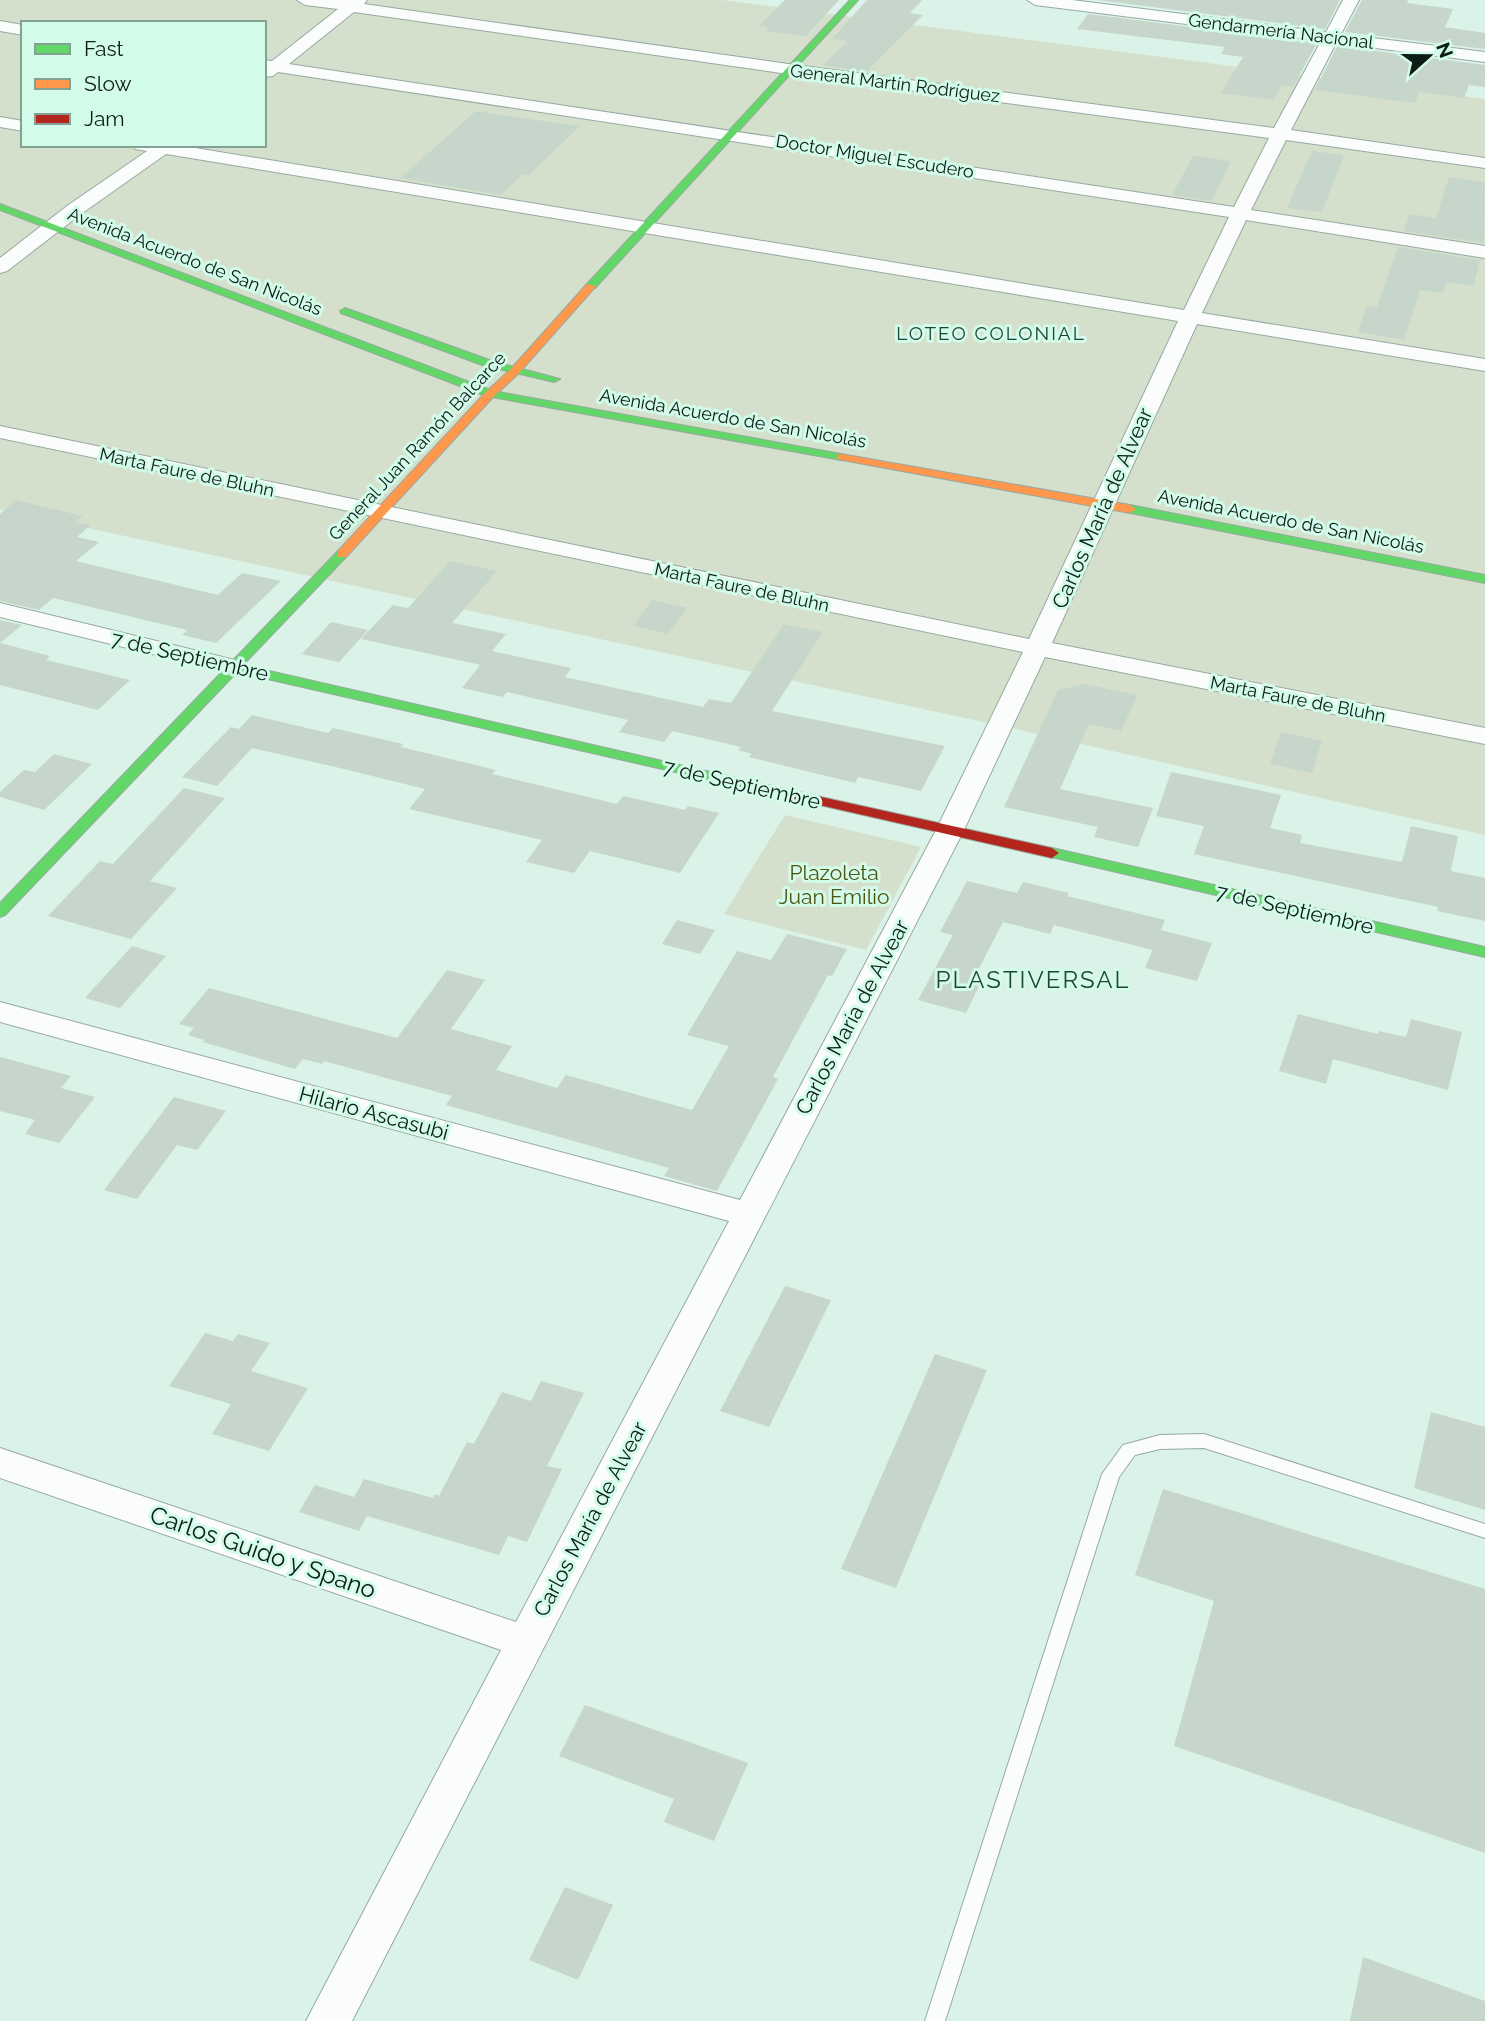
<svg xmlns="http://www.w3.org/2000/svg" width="1485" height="2021" font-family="Raleway,sans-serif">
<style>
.green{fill:#d4e0cb;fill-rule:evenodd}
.building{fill:#c6d6cb}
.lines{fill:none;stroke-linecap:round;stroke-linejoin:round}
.lane-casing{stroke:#97a9a2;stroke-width:2}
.street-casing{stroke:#97a9a2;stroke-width:2}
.fast-casing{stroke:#97a9a2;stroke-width:2}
.slow-casing{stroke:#97a9a2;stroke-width:2}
.jam-casing{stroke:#97a9a2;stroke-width:2}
.lane{fill:#fafdfc;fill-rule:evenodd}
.street{fill:#fafdfc;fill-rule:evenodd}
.fast{fill:#63d668;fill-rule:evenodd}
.slow{fill:#ff974d;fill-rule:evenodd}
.jam{fill:#b3261e;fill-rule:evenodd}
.labels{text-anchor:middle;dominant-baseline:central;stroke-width:6;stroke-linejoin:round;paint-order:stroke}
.far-street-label{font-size:18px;fill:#0d1c17;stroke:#d2fbe9}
.far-neighbourhood-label{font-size:19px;letter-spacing:2px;fill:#214437;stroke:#d2fbe9}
.street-label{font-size:21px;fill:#0d1c17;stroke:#d2fbe9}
.park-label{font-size:21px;fill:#505413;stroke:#d2fbe9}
.quarter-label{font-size:24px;letter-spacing:2px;fill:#214437;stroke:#d2fbe9}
.near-street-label{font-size:24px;fill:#0d1c17;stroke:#d2fbe9}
</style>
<rect width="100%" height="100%" fill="#dbf2e8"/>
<g class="green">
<path d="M0,0H722L1485,99V835L1002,726L0,509ZM23,23H264V145H23Z"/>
<path d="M785,815L921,847L866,950L724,914Z"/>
</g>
<g class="building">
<path d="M785,0H839L806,36L765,31L768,27L759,26Z"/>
<path d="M867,0H922L910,13L923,15L866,72L823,65L848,41L832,39Z"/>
<path d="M1098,0H1340L1325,29Z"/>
<path d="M1362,0H1408L1407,3L1453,9L1445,27L1485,33V49L1345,32Z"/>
<path d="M1088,14L1317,43L1293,87L1281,85L1274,100L1221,93L1243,57L1221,54L1225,47L1077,29Z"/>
<path d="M1337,46L1485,65V87L1469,85L1464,98L1419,92L1415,103L1315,90Z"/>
<path d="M476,111L515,117L580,126L529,175L523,174L501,195L400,178Z"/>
<path d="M1312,151L1344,155L1322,212L1287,208Z"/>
<path d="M1193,156L1231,161L1212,201L1172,195Z"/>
<path d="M1449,177L1485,182L1484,243L1404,231L1410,214L1436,218Z"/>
<path d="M1398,247L1480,260L1473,286L1447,282L1443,293L1420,290L1404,340L1358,332L1367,306L1377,307Z"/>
<path d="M16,500L83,516L75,522L91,525L77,537L99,542L76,561L218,595L242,573L281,581L216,643L182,635L187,630L53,598L39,610L0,601V514Z"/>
<path d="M450,561L497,571L452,623L506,634L492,651L571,668L565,677L703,707L709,699L731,703L784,624L823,632L772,711L945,746L921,791L858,777L855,783L749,757L752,754L738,750L741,747L672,731L664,742L619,732L628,720L507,692L503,697L462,688L484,660L481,665L361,639L393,605L408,608Z"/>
<path d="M652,600L687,608L668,634L633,626Z"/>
<path d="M0,620L22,625L0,643L50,656L46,660L130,680L98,710L0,685Z"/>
<path d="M331,622L368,630L339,662L302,654Z"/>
<path d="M1084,684L1138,695L1121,731L1089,724L1060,789L1153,808L1138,847L1094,837L1098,827L1004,807L1058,690Z"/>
<path d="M252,715L328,733L333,728L403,744L401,747L496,770L492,774L617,804L623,796L685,810L688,806L719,813L680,873L590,851L574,873L526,862L542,840L409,809L425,789L344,769L252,748L217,786L182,777L231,727L239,729Z"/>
<path d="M1281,732L1322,741L1312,773L1270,764Z"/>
<path d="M54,754L92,764L44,810L0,797V792L24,770L35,772Z"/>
<path d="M1171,772L1281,795L1270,828L1302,835L1300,843L1402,862L1411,826L1458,836L1451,871L1485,878V921L1437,911L1438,907L1194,854L1204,826L1156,816Z"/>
<path d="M184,788L225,798L150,881L177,888L131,939L48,916L100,861L113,864Z"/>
<path d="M967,881L1017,893L1023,882L1069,893L1067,896L1165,920L1161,930L1212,943L1197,981L1145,968L1157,939L1153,950L1054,925L1050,934L1003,922L973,980L981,982L966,1013L918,1000L953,935L940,932Z"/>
<path d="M677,920L715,930L700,954L662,944Z"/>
<path d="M787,934L847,949L832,976L828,975L773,1077L778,1079L717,1191L664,1176L669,1168L446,1105L452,1096L324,1061L322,1064L303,1059L295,1069L203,1042L204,1040L188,1035L194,1028L179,1024L209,988L397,1038L447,970L485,980L451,1029L512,1046L496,1070L557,1088L566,1075L692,1110L729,1046L687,1035L737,951L771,960Z"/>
<path d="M132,946L166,956L120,1008L85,998Z"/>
<path d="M1298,1014L1378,1034L1379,1031L1406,1037L1411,1019L1462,1032L1448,1090L1333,1059L1326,1084L1279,1071Z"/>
<path d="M0,1057L71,1076L61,1088L95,1097L59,1143L25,1134L35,1120L0,1111Z"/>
<path d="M174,1097L226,1111L197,1150L177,1145L137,1199L104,1190Z"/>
<path d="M785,1286L831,1300L769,1427L720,1411Z"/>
<path d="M205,1333L233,1341L238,1334L270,1343L251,1371L308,1388L269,1451L212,1434L231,1404L169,1386Z"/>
<path d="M935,1354L987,1370L896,1588L841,1569Z"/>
<path d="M541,1381L584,1393L547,1466L562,1469L527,1542L508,1536L499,1555L367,1516L359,1531L299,1512L315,1485L354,1497L364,1479L433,1498L435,1494L439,1496L467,1442L474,1444L502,1392L531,1401Z"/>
<path d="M1431,1412L1485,1427V1510L1414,1488Z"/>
<path d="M1163,1489L1485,1589V1853L1174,1746L1214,1601L1135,1575Z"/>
<path d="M585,1705L748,1763L714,1841L664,1822L674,1799L559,1756Z"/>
<path d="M565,1887L613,1905L578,1980L529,1960Z"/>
<path d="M1363,1957L1485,2001V2021H1350Z"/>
</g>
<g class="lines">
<defs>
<path id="lane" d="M1204,1434L1485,1524V1538L1204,1448L1160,1449L1135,1455L1119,1477L945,2021H925L1102,1474L1123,1445L1160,1435Z"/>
<g id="street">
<path d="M297,0H367L364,4L788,64L1274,128L1321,41L1035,5L1027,0H1072L1326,32L1343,0H1359L1341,34L1485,52V62L1336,43L1291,130L1485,158V168L1286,140L1251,210L1485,246V258L1246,220L1202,313L1485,359V371L1197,324L1052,643L1485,728V744L1045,657L963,832L352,2021H306L501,1650L0,1478V1448L516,1622L729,1221L0,1022V1002L740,1200L935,832L1023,652L0,438V426L1029,639L1178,321L166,154L81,214L7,271L0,273V258L67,206L147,151L135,149L132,145H177L1184,310L1229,217L278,72L273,76L264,77V60L272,61L338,9L305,5ZM354,12L788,74L1269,138L1234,207L289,64Z"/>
<path d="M0,21L23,25V35L0,31Z"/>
<path d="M0,117L23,121V131L0,127Z"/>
<path d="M0,603L243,662L246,667L243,672L234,674L0,617Z"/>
</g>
<g id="fast">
<path d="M850,0H858L595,288H587V284Z"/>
<path d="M0,204L493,391L841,454L847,457L841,460L486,396L0,210Z"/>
<path d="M345,308L492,361L560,379L554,382L485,366L341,313L340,311Z"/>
<path d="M1130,505L1485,575V583L1126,512L1124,509Z"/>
<path d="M342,550L346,551V557L243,665L785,789L792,793L785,797L237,672L5,915L0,917V903L338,551Z"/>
<path d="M1052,848L1485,947V957L1047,856L1045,853L1047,850Z"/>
</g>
<g id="slow">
<path d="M587,284L596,286L518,374L494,396L346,557H338V551L486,392L510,370Z"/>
<path d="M841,454L1130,505L1136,509L1130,513L837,459V455Z"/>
</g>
<path id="jam" d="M785,789L1052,848L1059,853L1052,858L780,796L778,793L780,790Z"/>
</defs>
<use href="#lane" class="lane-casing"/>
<use href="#street" class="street-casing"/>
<use href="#fast" class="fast-casing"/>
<use href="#slow" class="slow-casing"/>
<use href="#jam" class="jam-casing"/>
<use href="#lane" class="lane"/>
<use href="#street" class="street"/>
<use href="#fast" class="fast"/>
<use href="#slow" class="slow"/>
<use href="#jam" class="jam"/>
</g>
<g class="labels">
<g class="far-street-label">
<text transform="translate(1281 31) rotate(7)">Gendarmería Nacional</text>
<text transform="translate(895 83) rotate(7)">General Martín Rodríguez</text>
<text transform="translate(875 156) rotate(9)">Doctor Miguel Escudero</text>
<text transform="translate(195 261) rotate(21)">Avenida Acuerdo de San Nicolás</text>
<text transform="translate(733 418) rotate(10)">Avenida Acuerdo de San Nicolás</text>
<text transform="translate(417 446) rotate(-47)">General Juan Ramón Balcarce</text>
<text transform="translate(187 472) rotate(12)">Marta Faure de Bluhn</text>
<text transform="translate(1291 521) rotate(11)">Avenida Acuerdo de San Nicolás</text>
<text transform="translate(742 587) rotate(12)">Marta Faure de Bluhn</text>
<text transform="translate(1298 699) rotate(11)">Marta Faure de Bluhn</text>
</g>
<g class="far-neighbourhood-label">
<text x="991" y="333">LOTEO COLONIAL</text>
</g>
<g class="street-label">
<text transform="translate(1102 508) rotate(-66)">Carlos María de Alvear</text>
<text transform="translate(190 656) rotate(13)">7 de Septiembre</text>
<text transform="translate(742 784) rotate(13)">7 de Septiembre</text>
<text transform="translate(1295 909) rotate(13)">7 de Septiembre</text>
<text transform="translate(852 1017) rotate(-62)">Carlos María de Alvear</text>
<text transform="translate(374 1113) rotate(15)">Hilario Ascasubi</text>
<text transform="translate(590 1519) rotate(-62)">Carlos María de Alvear</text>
</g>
<g class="park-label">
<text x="834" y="872">Plazoleta<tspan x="834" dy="24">Juan Emilio</tspan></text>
</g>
<g class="quarter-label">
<text x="1033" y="979">PLASTIVERSAL</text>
</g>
<g class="near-street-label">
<text transform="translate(263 1552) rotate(19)">Carlos Guido y Spano</text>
</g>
</g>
<rect x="21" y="21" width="245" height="126" fill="#d2fbe9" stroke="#83a295" stroke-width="2"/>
<rect x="35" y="44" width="35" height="10" fill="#63d668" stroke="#83a295" stroke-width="2"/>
<text x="84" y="56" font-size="21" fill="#0d1c17">Fast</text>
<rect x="35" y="79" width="35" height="10" fill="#ff974d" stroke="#83a295" stroke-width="2"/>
<text x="84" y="91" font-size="21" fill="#0d1c17">Slow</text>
<rect x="35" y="114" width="35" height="10" fill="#b3261e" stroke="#83a295" stroke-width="2"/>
<text x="84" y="126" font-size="21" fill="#0d1c17">Jam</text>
<g transform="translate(1429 56) rotate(69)" stroke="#d2fbe9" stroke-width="5" paint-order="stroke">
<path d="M0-5L12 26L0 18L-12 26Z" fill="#0d1c17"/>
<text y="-10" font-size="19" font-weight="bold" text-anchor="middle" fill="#0d1c17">N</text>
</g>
</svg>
